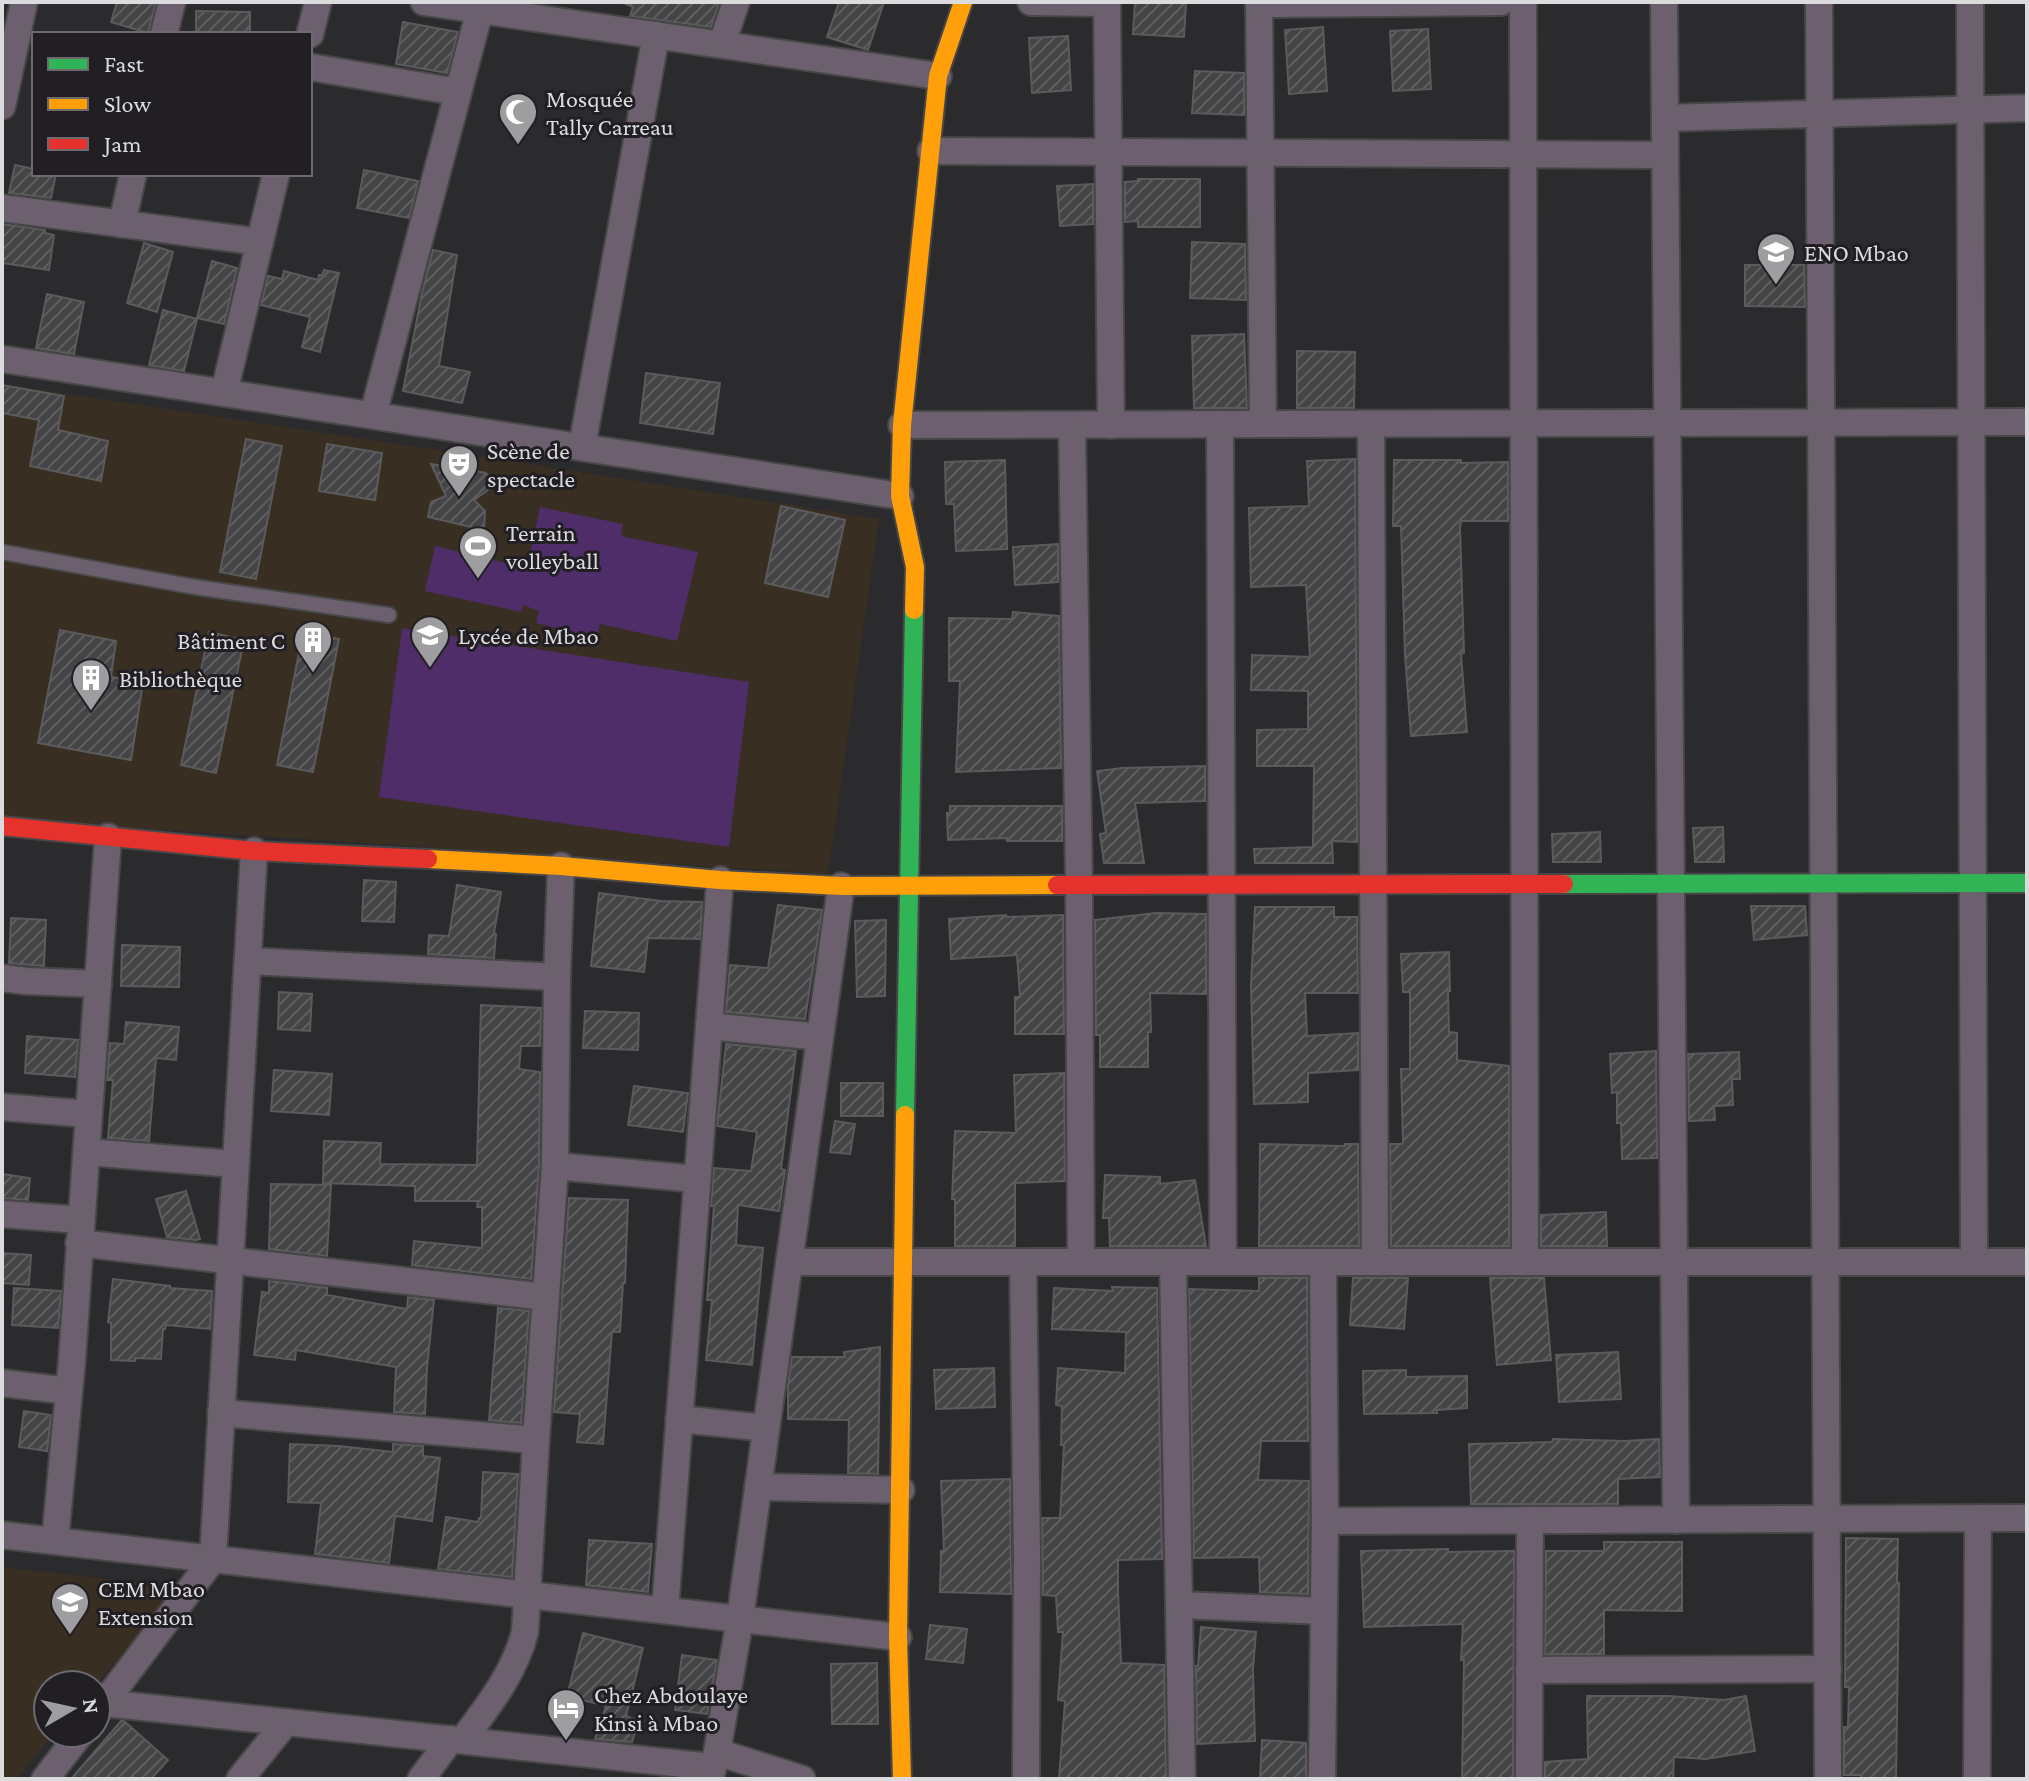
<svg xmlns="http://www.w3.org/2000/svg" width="2029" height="1781" font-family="'Crimson Pro',serif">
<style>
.education{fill:#382f22}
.pitch{fill:#4e2d69}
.building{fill:url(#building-hatch);stroke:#5b5a5d;stroke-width:2}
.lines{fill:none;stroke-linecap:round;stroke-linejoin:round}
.lane-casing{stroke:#474748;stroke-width:18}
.street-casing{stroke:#474748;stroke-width:30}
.fast-casing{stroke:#474748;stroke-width:22}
.slow-casing{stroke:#474748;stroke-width:22}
.jam-casing{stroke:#474748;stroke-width:22}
.lane{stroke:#6c606e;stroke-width:14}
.street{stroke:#6c606e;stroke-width:26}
.fast{stroke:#30b455;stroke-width:18}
.slow{stroke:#ff9f0a;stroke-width:18}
.jam{stroke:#e5322d;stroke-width:18}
.labels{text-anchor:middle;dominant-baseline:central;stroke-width:6;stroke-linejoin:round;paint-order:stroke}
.poi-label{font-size:24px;fill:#dcdbde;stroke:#221f24;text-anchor:start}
</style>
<defs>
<pattern id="building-hatch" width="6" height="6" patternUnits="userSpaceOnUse" patternTransform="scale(2)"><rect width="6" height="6" fill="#444345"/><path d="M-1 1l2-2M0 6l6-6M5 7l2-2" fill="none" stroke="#5e5e5f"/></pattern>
</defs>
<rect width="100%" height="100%" fill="#2b2a2d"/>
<g class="education">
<path d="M2,384L523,463L879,519L828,874L2,819Z"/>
<path d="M2,1567L179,1587L96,1685H48V1733H55L16,1779H2Z"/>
</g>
<g class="pitch">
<path d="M540,507L623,524L621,536L698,552L677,641L600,624L597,638L536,623L539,611L523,605L521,612L425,591L435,546L527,568Z"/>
<path d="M402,628L749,682L729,847L379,797Z"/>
</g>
<g class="building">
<path d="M117,2H156L148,33L111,22Z"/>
<path d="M621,2H719L711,27L630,16L633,7Z"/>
<path d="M839,2H884L868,50L827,37Z"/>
<path d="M1135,2H1186L1184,37L1133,34Z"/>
<path d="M196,11L250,12V34H196Z"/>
<path d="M403,22L458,32L447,73L396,64Z"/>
<path d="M1323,27L1327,91L1289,94L1285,30Z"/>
<path d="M1428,29L1431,89L1393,91L1390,31Z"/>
<path d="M1068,36L1071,90L1032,93L1029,38Z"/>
<path d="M1195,71L1244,73V115L1192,113Z"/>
<path d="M15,165L34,169V174H56L51,198L9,193Z"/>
<path d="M364,170L418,181L409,218L357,208Z"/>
<path d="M1138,179H1200V227H1138V221L1125,222V182L1138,181Z"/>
<path d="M1093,184V224L1060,226L1057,186Z"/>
<path d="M2,224L45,230V233L54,235L49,270L2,263Z"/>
<path d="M1192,242L1245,244L1246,300L1190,298Z"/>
<path d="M144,243L173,252L157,312L127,303Z"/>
<path d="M433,250L457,255L439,366L470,372L462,403L403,391L422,293Z"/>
<path d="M212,261L237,268L224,324L197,318Z"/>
<path d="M1745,265H1804L1805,307L1745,306Z"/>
<path d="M324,270L339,273L320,352L302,347L310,317L261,305L268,276L282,279L284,271L318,280L319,275H322Z"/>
<path d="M47,294L84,302L74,354L36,348Z"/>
<path d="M163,310L197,319L184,371L149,365Z"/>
<path d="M1244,334L1247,408H1194L1192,336Z"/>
<path d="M1297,351L1355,352L1354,408H1297Z"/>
<path d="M646,373L720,383L713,434L640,423Z"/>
<path d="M2,385L64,396L58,430L108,441L101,481L30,466L39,420L2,413Z"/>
<path d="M246,439L282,446L256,579L220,572Z"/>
<path d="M327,444L382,453L375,500L319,491Z"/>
<path d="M1355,459L1357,842L1332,841L1333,863H1255L1254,849L1313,847L1314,766H1257V730L1308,729V691L1251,690L1252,655L1310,657L1306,585L1251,587L1249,508L1309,506L1307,461Z"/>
<path d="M1005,460L1007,549L956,551L954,504H946L945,462Z"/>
<path d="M1394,460H1461V463L1508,462V521H1461L1460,527L1464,653L1461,654L1467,732L1411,736L1405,655L1401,526H1393Z"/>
<path d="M431,464L486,473L495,485L474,500L485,511L484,530L428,517L431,502L446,496Z"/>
<path d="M781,506L845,520L828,597L765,583Z"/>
<path d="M1058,544V582L1015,585L1013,547Z"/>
<path d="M1013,612L1059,616L1061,768L956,772L960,681H949V618L1012,619Z"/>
<path d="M60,630L116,641L111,677L143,682L131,760L38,743Z"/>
<path d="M209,632L244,640L216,773L181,765Z"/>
<path d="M303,632L339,639L313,772L277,765Z"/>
<path d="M1205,766V801L1135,803L1144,863H1104L1100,834L1106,833L1097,771L1122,768Z"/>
<path d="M950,806H1062V841H1007V838L948,840L947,813H950Z"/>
<path d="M1723,827L1724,862H1695L1693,828Z"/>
<path d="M1600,832L1601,862H1553L1552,834Z"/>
<path d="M364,880L396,882L394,922L362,921Z"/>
<path d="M457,885L501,892L494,933L496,934L494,958L428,954L429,935L449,936Z"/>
<path d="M599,893L661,901L702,902L700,939L648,938L644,972L591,966Z"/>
<path d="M778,905L822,910L805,1019L726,1012L730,965L768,968Z"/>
<path d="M1751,906H1805L1807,935L1754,940Z"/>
<path d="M1255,907H1334V917H1357L1358,993H1305L1307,1036L1358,1033V1070L1308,1073V1102L1254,1104L1251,985Z"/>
<path d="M1156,913L1206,914V994L1150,993L1151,1032H1148V1067H1100V1035H1096L1095,920Z"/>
<path d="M1006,915V917L1063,915L1064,1034H1015V997H1020L1017,955L951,959L949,919Z"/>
<path d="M11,918L46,920L44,966L9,963Z"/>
<path d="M886,920L885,996L857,997L855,921Z"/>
<path d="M122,945L180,947L179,987L121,986Z"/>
<path d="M1449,952L1450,991H1448L1449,1032L1457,1033V1060L1509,1066V1246H1391L1390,1144H1402L1403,1142L1401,1069H1410V992H1403L1401,954Z"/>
<path d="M279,992L312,994L310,1031L278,1029Z"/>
<path d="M481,1005L541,1008L540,1046H521L519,1069L540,1072L539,1165L531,1279L412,1265L414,1241L482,1248V1207H477L478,1201H415V1186L323,1183L324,1141L381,1143L380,1164L477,1165Z"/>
<path d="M585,1011L639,1013L638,1050L583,1048Z"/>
<path d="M126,1022L179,1027L176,1060L156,1058L149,1141L108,1138L113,1080H107L110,1043L124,1044Z"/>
<path d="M27,1036L78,1040L75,1077L25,1073Z"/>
<path d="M726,1044L796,1051L781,1169L785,1170L779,1211L738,1205L736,1245L763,1248L752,1365L706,1360L712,1300H707L714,1206H711L714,1168L751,1171L757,1132L717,1126Z"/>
<path d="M1656,1051L1657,1158L1622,1159L1621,1123H1617V1092L1612,1093L1610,1054Z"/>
<path d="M1739,1052L1740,1079H1732L1733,1105L1714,1106L1715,1120L1689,1121L1688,1054Z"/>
<path d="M274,1070L332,1074L329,1115L271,1111Z"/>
<path d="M1064,1073L1065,1181L1015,1183V1246H955V1199H952L955,1131L1016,1133L1014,1075Z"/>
<rect x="841" y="1083" width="42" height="33"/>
<path d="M634,1086L688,1093L683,1132L628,1125Z"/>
<path d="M835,1121L855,1124L850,1154L830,1152Z"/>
<path d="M1260,1144L1345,1146V1144H1358L1359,1246H1259Z"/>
<path d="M2,1174L30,1178L28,1200L2,1198Z"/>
<path d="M1105,1175L1160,1177V1184L1195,1180L1206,1246H1110L1109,1218H1103Z"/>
<path d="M271,1184L331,1185L327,1256L269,1249Z"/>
<path d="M186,1191L200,1239L196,1240L167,1237L156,1199Z"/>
<path d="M569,1198L628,1200L625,1283H623L620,1332H612L603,1444L577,1442L580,1414L554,1412Z"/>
<path d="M1606,1212L1607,1246H1541V1215Z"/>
<path d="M2,1253L31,1255L29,1285L2,1283Z"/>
<path d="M1259,1278H1307L1308,1441H1261L1258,1480L1309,1481L1308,1594L1260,1592L1259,1557L1194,1558L1189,1289L1259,1291Z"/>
<path d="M1353,1278H1408L1404,1329L1350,1325Z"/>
<path d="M1490,1278H1544L1551,1360L1497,1365Z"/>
<path d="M113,1279L170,1286V1288L212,1291L210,1329L166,1325L165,1329H163L161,1359L135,1358V1361L111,1360V1323L108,1322Z"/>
<path d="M269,1281L327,1288V1295L407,1309L408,1297L434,1300L427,1368L425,1414L394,1412L396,1367L296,1350L295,1360L254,1355L262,1292L269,1293Z"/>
<path d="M1112,1287L1157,1288L1162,1559L1118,1560V1591L1121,1663L1164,1665L1166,1779H1059L1065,1701L1058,1700L1063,1632H1058L1056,1596L1043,1595L1042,1518H1060L1064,1445H1061L1062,1406L1056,1405L1058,1368L1125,1373L1126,1332L1052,1329L1054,1288L1113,1291Z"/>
<path d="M14,1288L61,1291L58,1328L12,1325Z"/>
<path d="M498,1308L529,1311L521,1423L489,1420Z"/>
<path d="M880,1347L878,1474L848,1473L849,1420L788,1419V1385L792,1357H845L844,1352Z"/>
<path d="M1618,1352L1621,1399L1559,1402L1556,1355Z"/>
<path d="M994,1368L995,1407L936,1409L934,1370Z"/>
<path d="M1406,1370V1377L1467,1376V1408L1437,1410V1413L1364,1414L1363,1371Z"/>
<path d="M24,1411L51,1415L47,1451L19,1447Z"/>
<path d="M1553,1439L1624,1441L1659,1439L1660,1477L1618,1479V1504H1471L1469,1444L1552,1442Z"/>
<path d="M290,1444L339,1446L393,1452V1444L423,1446V1456L440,1458L432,1521L395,1516L389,1563L315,1554L321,1503L288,1502Z"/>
<path d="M483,1472L518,1474L512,1577L438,1569L446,1517L478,1522L479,1518H481Z"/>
<path d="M1010,1479L1011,1594L940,1592L941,1551H944L941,1481Z"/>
<path d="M1846,1538L1898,1539L1897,1583H1899L1896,1779H1861V1775H1844V1727H1848L1849,1687H1845Z"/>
<path d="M589,1540L652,1544L648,1592L586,1585Z"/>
<path d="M1604,1542H1682V1611L1604,1610V1654H1545L1546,1551H1604Z"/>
<path d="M1448,1549V1552L1514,1551L1513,1779H1462L1464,1660H1461L1463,1624L1364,1627L1361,1551Z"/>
<path d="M930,1625L967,1629L963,1663L926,1659Z"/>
<path d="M1201,1627L1256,1632L1253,1669L1255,1741L1197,1744L1196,1666H1198Z"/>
<path d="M583,1633L643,1648L626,1716L639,1721L632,1742L595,1739L606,1706L567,1696Z"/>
<path d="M682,1655L717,1660L707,1714L675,1710Z"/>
<path d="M877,1663L878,1724H832L831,1664Z"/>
<path d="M1587,1696H1668L1724,1700L1746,1696L1755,1751L1706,1759L1674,1757L1673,1779H1545V1762L1588,1759Z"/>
<path d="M121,1721H124L168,1760L151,1779H71Z"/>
<path d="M1262,1740L1306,1743V1779H1260Z"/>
</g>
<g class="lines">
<defs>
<path id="lane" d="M2,552L195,587L389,615"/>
<g id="street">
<path d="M424,2L938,76"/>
<path d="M1031,2L1107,3"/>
<path d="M1107,2L1111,425"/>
<path d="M1259,2L1263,424"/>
<path d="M1523,2L1525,1262"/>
<path d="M1664,2L1676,1520"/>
<path d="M1819,2L1828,1779"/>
<path d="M1970,2L1974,1262"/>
<path d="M1259,4L1501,2"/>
<path d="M164,34L172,2"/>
<path d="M310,34L318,2"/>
<path d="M722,44L736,2"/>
<path d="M310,67L458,92"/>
<path d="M2,106L24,2"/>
<path d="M1665,118L2027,108"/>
<path d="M931,151L1665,155"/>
<path d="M2,208L260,242"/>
<path d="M122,224L133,174"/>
<path d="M2,359L900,496"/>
<path d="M224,393L276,174"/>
<path d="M373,415L482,2"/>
<path d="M1220,424L1223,1262"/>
<path d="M1371,424L1375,1262"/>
<path d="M902,425L2027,422"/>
<path d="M1072,425L1079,885L1081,1262"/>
<path d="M582,447L656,35"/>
<path d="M248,961L557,977"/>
<path d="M2,978L26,981L98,984"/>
<path d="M709,1026L820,1037"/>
<path d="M2,1107L88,1114"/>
<path d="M87,1152L235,1164"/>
<path d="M555,1166L697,1179"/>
<path d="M2,1214L81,1220"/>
<path d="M79,1243L545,1297"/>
<path d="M789,1262H2027"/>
<path d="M1023,1262L1027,1555L1026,1779"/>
<path d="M1173,1262L1182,1779"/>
<path d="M2,1383L69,1391"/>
<path d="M221,1413L536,1440"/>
<path d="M679,1419L766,1428"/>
<path d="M758,1487L901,1490"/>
<path d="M1325,1521L2027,1518"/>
<path d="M2,1535L898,1637"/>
<path d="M55,1541L72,1360L108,837"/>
<path d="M1179,1605L1324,1611"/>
<path d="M665,1610L720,880"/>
<path d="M1529,1670L1828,1669"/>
<path d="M104,1703L712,1767"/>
<path d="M96,1714L213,1559L254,851"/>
<path d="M463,1740C488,1706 514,1674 525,1632L536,1440L555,1166L557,977L561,866"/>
<path d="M717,1752L802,1779"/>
<path d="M45,1779L81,1733"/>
<path d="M240,1779L286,1722"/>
<path d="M421,1779L451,1739"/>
<path d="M710,1779L717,1752L740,1619L841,886"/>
<path d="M1322,1779L1325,1521L1323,1262"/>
<path d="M1529,1779L1530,1520"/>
<path d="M1977,1779L1978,1518"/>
</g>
<g id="fast">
<path d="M1564,884L2027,883"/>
<path d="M905,1115L914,610"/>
</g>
<g id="slow">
<path d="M914,610L915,567L900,496L902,425L938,76L963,2"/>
<path d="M428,859L561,866L720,880L841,886L1057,885"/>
<path d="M902,1779L898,1637L905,1115"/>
</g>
<g id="jam">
<path d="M2,826L254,851L428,859"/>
<path d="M1057,885L1564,884"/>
</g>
</defs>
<use href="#lane" class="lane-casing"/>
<use href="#street" class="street-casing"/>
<use href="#fast" class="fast-casing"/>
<use href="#slow" class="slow-casing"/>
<use href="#jam" class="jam-casing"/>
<use href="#lane" class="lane"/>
<use href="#street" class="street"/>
<use href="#fast" class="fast"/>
<use href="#slow" class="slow"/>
<use href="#jam" class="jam"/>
</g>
<defs>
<symbol id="mosque-pin" viewBox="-11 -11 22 30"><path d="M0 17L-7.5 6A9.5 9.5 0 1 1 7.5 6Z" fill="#9e9da0" stroke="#221f24"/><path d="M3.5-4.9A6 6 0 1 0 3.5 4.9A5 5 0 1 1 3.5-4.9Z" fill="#fff"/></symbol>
<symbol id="university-pin" viewBox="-11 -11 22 30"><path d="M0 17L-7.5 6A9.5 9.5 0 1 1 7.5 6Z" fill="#9e9da0" stroke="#221f24"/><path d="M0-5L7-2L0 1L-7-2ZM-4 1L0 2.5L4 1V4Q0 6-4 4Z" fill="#fff"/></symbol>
<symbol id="theatre-pin" viewBox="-11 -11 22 30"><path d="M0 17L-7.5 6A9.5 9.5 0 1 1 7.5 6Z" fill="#9e9da0" stroke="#221f24"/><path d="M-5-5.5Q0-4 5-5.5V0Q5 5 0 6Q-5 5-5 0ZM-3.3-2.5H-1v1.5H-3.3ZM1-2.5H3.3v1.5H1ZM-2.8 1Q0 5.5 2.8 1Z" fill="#fff"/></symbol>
<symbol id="stadium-pin" viewBox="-11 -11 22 30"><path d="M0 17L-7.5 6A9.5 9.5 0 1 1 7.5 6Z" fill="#9e9da0" stroke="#221f24"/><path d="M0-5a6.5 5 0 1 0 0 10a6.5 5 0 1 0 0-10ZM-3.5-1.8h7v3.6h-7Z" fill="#fff"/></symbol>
<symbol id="school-pin" viewBox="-11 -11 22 30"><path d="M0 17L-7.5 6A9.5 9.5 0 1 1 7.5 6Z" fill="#9e9da0" stroke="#221f24"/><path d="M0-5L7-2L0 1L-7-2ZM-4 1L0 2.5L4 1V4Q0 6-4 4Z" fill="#fff"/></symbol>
<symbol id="building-pin" viewBox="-11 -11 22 30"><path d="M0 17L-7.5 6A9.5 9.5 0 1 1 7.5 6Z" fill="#9e9da0" stroke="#221f24"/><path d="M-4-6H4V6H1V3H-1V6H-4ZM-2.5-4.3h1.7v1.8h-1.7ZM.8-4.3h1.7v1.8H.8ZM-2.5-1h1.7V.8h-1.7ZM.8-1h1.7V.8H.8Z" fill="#fff"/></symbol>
<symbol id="hotel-pin" viewBox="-11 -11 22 30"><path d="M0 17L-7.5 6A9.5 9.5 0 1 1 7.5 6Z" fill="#9e9da0" stroke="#221f24"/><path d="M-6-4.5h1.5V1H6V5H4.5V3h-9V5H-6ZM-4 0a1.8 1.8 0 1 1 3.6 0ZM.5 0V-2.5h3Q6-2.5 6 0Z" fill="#fff"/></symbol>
</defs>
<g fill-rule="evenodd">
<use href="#mosque-pin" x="496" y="90" width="44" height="60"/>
<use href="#university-pin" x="1754" y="230" width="44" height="60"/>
<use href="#theatre-pin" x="437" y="442" width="44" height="60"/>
<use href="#stadium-pin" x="456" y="524" width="44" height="60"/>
<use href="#school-pin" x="408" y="613" width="44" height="60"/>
<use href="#building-pin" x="291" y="618" width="44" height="60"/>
<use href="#building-pin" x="69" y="656" width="44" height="60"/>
<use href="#school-pin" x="48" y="1580" width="44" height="60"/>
<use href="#hotel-pin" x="544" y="1686" width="44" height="60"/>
</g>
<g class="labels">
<g class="poi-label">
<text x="546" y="98">Mosquée<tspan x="546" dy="28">Tally Carreau</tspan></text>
<text x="1804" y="252">ENO Mbao</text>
<text x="487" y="450">Scène de<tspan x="487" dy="28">spectacle</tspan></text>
<text x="506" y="532">Terrain<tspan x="506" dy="28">volleyball</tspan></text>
<text x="458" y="635">Lycée de Mbao</text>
<text x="285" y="640" text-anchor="end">Bâtiment C</text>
<text x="119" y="678">Bibliothèque</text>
<text x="98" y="1588">CEM Mbao<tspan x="98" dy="28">Extension</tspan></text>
<text x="594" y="1694">Chez Abdoulaye<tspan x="594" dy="28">Kinsi à Mbao</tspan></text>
</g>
</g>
<rect width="2029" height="1781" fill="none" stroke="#dcdbde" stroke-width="8"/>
<rect x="32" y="32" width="280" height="144" fill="#221f24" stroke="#6c6a6e" stroke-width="2"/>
<rect x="48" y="58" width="40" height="12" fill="#30b455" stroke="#6c6a6e" stroke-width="2"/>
<text x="104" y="72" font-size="24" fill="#dcdbde">Fast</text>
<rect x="48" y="98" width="40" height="12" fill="#ff9f0a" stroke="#6c6a6e" stroke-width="2"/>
<text x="104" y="112" font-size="24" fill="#dcdbde">Slow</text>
<rect x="48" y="138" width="40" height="12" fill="#e5322d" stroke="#6c6a6e" stroke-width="2"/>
<text x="104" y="152" font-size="24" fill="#dcdbde">Jam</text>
<g transform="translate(72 1709) rotate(81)"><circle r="38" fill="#221f24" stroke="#6c6a6e" stroke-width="2"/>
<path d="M0-6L14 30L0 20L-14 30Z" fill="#9e9da0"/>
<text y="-12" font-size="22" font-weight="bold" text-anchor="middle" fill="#dcdbde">N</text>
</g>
</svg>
